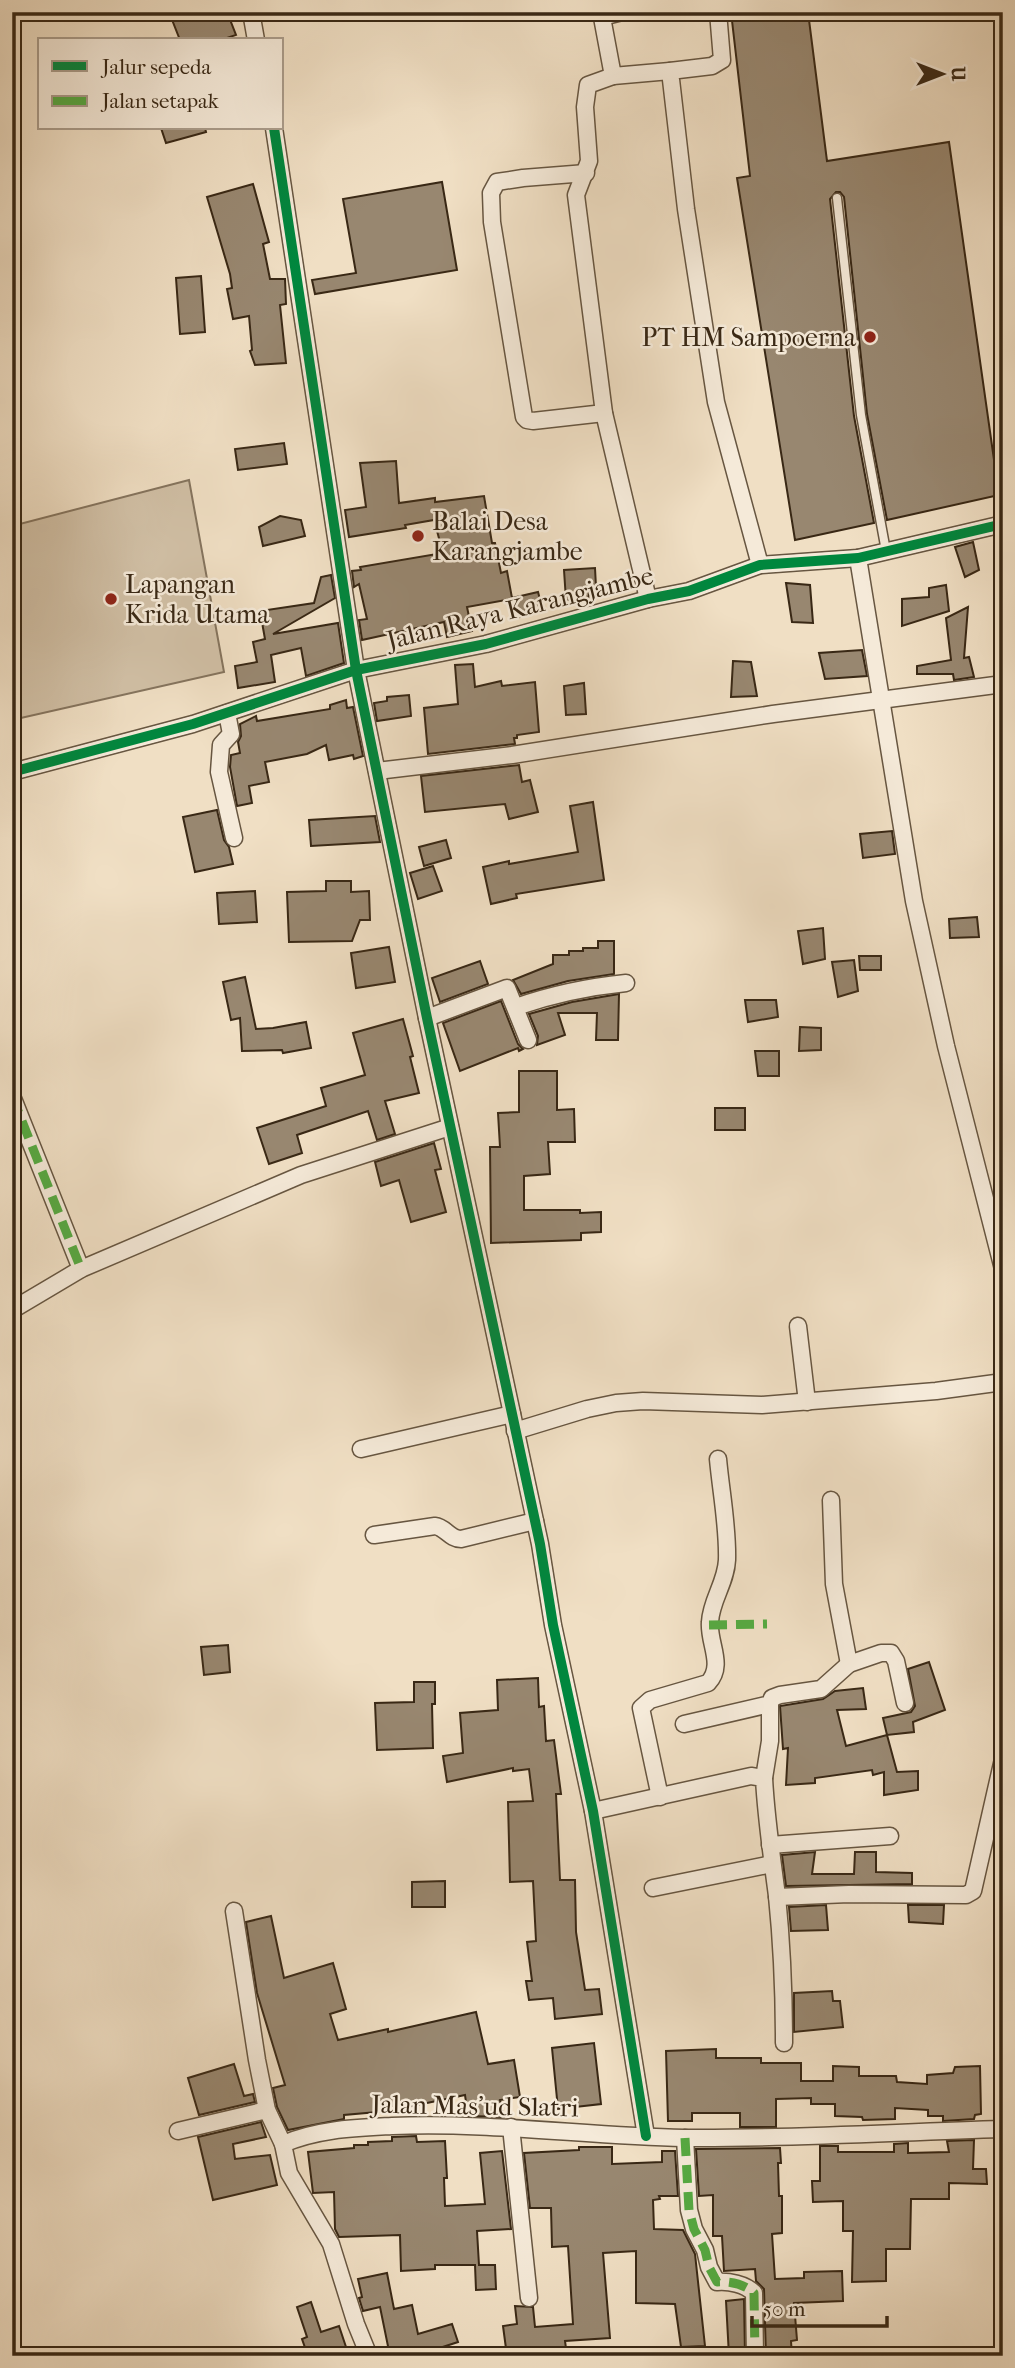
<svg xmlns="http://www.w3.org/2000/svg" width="1015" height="2368" font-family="'IM FELL French Canon',serif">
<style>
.green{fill:#d1c0a6;stroke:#85745e;stroke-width:2}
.building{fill:#988770;stroke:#392815;stroke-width:2}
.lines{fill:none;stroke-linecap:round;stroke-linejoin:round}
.lane-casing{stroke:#675641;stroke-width:11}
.street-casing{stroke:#675641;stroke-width:19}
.lane{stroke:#f5ead9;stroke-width:8}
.street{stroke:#f5ead9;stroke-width:16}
.quiet{stroke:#55aa42;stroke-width:9;stroke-dasharray:18 9;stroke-linecap:butt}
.cycleway-casing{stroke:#f5ead9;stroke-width:15}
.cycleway{stroke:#00873e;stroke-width:10}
.poi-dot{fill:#8f2418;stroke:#f5ead9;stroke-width:2.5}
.labels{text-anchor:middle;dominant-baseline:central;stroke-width:5;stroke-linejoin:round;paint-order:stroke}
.poi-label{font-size:26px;fill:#392815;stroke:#f5ead9;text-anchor:start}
.street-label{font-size:26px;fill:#392815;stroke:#f5ead9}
</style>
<rect width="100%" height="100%" fill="#f0dfc4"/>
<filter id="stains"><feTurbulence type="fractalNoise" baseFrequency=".00286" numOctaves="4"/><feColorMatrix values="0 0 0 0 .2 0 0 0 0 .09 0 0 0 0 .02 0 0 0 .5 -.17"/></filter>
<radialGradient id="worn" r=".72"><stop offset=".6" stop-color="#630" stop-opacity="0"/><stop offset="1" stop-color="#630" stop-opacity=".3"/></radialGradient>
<path class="green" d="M189,480L224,672L12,720V526Z"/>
<g class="building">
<path d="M169,12H227L236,35L221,40H180Z"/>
<path d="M731,12H808L827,161L949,142L999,495L887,520L867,414L844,197L840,192H836L830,199L854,416L874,523L795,540L737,178L750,176Z"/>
<path d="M161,128H205L206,132L166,143Z"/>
<path d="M442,182L457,270L315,294L312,280L356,273L343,199Z"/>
<path d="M253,184L269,242L263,244L270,279H285L286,304L280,305L286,363L255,365L250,351L252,350L249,316L233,319L227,289L232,288L230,274L207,197Z"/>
<path d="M201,276L205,332L180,334L176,278Z"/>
<path d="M284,443L287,464L238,470L235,449Z"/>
<path d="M396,461L399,503L435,498V502L484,496L492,543H495L501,573L507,571L512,598L538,592L543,611L516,618L512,599L467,607L472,631L447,637L444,622L362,640L359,620L367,619L359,584L354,587L352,571L361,570L360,567L443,553L434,520L405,525L406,528L349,537L345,510L366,507L360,463Z"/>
<path d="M280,516L301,520L305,536L263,546L259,527Z"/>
<path d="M973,542L979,570L965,577L955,547Z"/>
<path d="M595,568L596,587H591L588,599L566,600L564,570Z"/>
<path d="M331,575L335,598L273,634L338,623L344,663L306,676L301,648L271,655L275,682L238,688L235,666L257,662L253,642L265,639L260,611L314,603L321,577Z"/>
<path d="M786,583L810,585L813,623L792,622Z"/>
<path d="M946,585L949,611L902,626V599L929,597V588Z"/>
<path d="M968,607L964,658L969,657L974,677L954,680L953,674H917V666L951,660L946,618Z"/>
<path d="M862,650L867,676L825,679L819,653Z"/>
<path d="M733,661L751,662L757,696L731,697Z"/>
<path d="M473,664L475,687L501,681L502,686L535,682L539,732L517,735V738H514L515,744L428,754L424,708L458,704L455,665Z"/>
<path d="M584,683L586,714L566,715L564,686Z"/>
<path d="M409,695L411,716L377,721L374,703L387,701V697Z"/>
<path d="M346,700L347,708L353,707L363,756L354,759L353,755L329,760L326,745L307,754L265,762L269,782L249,786L252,803L237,806L230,767L231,755L240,753L238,742L241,736L240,724L256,716L257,721L330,709V705Z"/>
<path d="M519,765L522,782L530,780L538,812L509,819L505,804L425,812L421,776Z"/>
<path d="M593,802L604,880L516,894L517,898L491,904L483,867L509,861V864L578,852L570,806Z"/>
<path d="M217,810L224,840L229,847L233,864L195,872L183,817Z"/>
<path d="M375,816L380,842L311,846L309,820Z"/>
<path d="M892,831L895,854L863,858L860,834Z"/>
<path d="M446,840L451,858L424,866L419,847Z"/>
<path d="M433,866L442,891L418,899L410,873Z"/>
<path d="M326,881H351V892L369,891L370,920H360L352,941L289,942L287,892L326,891Z"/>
<path d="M255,891L257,922L219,924L217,893Z"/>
<path d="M977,917L979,937L950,938L949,919Z"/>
<path d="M823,928L825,959L803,964L798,931Z"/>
<path d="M598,941H614V974L568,981L521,994L513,980L553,964V955H569V951H583V948H598Z"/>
<path d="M389,947L395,982L356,988L351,953Z"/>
<path d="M859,956H881V970H860Z"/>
<path d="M854,960L858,991L838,997L832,962Z"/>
<path d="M480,961L488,984L440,1002L432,978Z"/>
<path d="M245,977L256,1029L273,1028L306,1022L311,1048L283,1053L282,1050L242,1051L240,1018L231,1020L223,982Z"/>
<path d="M619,994L618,1040H596L597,1013H558L565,1035L537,1045L538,1036L529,1014L572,1002Z"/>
<path d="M745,1000H776L778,1017L748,1022Z"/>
<path d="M501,1001L518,1044L523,1049L519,1051L518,1048L460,1071L443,1023Z"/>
<path d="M403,1019L413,1056L410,1057L419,1093L385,1101L395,1134L377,1140L368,1111L297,1135L302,1153L269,1164L257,1128L326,1106L321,1088L365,1075L353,1033Z"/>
<path d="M800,1027L821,1028V1050L799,1051Z"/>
<path d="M755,1051H779V1076H758Z"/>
<path d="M519,1071H557V1110L574,1109L575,1142H548L550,1174L524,1176V1210H580V1213L601,1212V1232L581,1233V1240L491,1243L490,1147H500L498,1113L519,1112Z"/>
<rect x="715" y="1108" width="30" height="22"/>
<path d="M434,1143L441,1169L435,1170L446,1212L411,1222L399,1180L381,1186L375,1162Z"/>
<path d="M228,1645L230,1672L204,1675L201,1647Z"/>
<path d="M929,1662L945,1710L913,1722L914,1732L887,1735L883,1718L911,1712L915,1706L908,1669Z"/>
<path d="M538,1678L539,1707L544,1706L546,1741L554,1740L561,1794H556L560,1880H575L576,1932L585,1990L599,1989L602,2014L555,2019L553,1998L529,2000L526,1981H532L527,1942L536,1941L533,1881L510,1882L508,1802L533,1801L529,1769L513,1771V1768L447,1782L443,1756L463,1753L460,1713L498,1710L497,1680Z"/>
<path d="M414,1682H435V1704H432L433,1748L377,1750L375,1703L414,1702Z"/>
<path d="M863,1688L866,1709L837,1710L846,1746L887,1735L897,1772L918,1771V1790L884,1795V1772L873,1775L872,1770L815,1778V1783L786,1785L788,1748L783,1749L780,1706L823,1699L835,1691Z"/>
<path d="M815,1852L812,1874H854L855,1852H876V1872L912,1873V1884L786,1886L782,1855Z"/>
<path d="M445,1881V1907H412V1882Z"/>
<path d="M826,1905L828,1930L791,1931L789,1907Z"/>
<path d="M908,1905H944L943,1924L909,1922Z"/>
<path d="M271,1916L284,1978L333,1963L346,2009L330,2014L338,2040L388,2029V2032L476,2012L488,2064L514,2060L520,2097L500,2100L504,2117L468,2116L465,2095L389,2111L344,2115V2119L288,2130L277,2107L273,2088L285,2085L257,1993L246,1922Z"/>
<path d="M832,1991L833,2001H840L843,2027L794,2032V1993Z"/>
<path d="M594,2043L601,2104L558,2109L552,2048Z"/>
<path d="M716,2049V2058H761V2063H801V2081H833V2066L859,2067V2076H896L897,2082L927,2084V2075L953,2073L955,2067L980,2066L981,2114L975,2115L974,2119L943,2121V2116H928V2110L895,2108V2119L863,2120L862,2117L835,2116V2104H811V2098L776,2099V2127H740V2113H692V2121H668L666,2051Z"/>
<path d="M234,2064L244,2096L253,2094L255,2102L199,2115L188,2078Z"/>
<path d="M261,2122L266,2137L233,2144L235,2159L270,2155L277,2185L213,2200L198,2137Z"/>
<path d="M392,2137L416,2136L417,2142L445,2141L447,2178H444L445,2206L485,2204L480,2153L502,2151L511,2229L477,2231L479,2265H495L496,2289L476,2290L475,2265H435V2269L401,2271L400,2235L339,2237L335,2229L334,2192L313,2193L308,2152L354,2148V2145H368V2142L392,2141Z"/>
<path d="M974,2140L973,2169H986L987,2184L949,2183V2199H911L910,2249H886V2281L852,2282L853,2231H843V2201L813,2202L812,2181H820V2146H838V2152H894V2144L908,2143V2153L949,2152L947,2141Z"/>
<path d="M579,2147H612V2164L662,2162V2151H675L678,2196H659L660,2199L653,2200L654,2229L683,2230L695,2254L705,2346L681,2347L675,2304L636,2303V2251L603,2253L610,2338L565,2341L567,2356H507L503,2326L517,2324L515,2306L533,2307L535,2327L573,2324L568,2246L552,2247L551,2208H530L524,2153L579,2150Z"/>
<path d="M780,2148L781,2163H778L779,2196H782V2233L772,2234L775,2279L804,2278V2272L842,2271L843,2301L794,2303L797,2340L791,2341L792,2356H766L764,2289L756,2281L755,2269L724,2271L722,2236H713V2195L699,2196L696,2149Z"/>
<path d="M387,2273L394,2309L412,2305L418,2334L452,2324L458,2342L415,2356H390L380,2307L363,2311L359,2298L362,2297L358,2279Z"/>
<path d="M744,2299L745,2356H729L726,2301Z"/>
<path d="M311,2302L321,2332L339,2326L349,2356H308L302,2339L307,2337L297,2307Z"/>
</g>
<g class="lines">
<defs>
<path id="lane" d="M837,198L861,415L886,551"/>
<g id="street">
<path d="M251,12L256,40"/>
<path d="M601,12L613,76L670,71"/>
<path d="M718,12L722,60L712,66L670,71L686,209L716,402L760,565"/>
<path d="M602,17L622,12"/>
<path d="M613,76L588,85L585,107L589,161L576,195L604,413L648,599"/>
<path d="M274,128L356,670L427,1018L540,1544L553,1625L593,1811L646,2136"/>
<path d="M586,173L523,178L497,182L491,193L492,222L524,417L527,420L533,421L604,413"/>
<path d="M858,558L914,901L946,1046L1003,1269"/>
<path d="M227,713L231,734L221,745L219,772L234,838"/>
<path d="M377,771L512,755L773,714L1003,684"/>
<path d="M12,772L193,724L356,670L486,644L648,599L689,591L760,565L858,558L1003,524"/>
<path d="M516,1007C553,994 587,987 626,983"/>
<path d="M427,1018L507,988L528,1040"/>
<path d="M12,1096L81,1269"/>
<path d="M12,1310L81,1269L301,1175L450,1127"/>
<path d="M798,1326L807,1402"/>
<path d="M515,1431L587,1409L616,1403L643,1401L762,1405L936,1391L1003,1382"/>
<path d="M361,1449L512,1414"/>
<path d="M831,1500L834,1584L849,1664"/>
<path d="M374,1535L435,1526C445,1527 450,1539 461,1539L535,1521"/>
<path d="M684,1724L770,1704L772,1698L780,1695L821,1689L849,1664L881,1653H891L896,1661L905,1703"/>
<path d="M764,1778L770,1741V1704"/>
<path d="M660,1797L641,1708L650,1700L708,1683C725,1665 708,1643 710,1622C711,1600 726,1583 727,1560C728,1527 721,1492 718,1459"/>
<path d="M593,1811L751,1776L764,1778C766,1818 772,1857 777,1896C782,1945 784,1994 784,2043"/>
<path d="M770,1845L890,1836"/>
<path d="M653,1888L772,1864"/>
<path d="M777,1897L849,1894L966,1895L973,1891L1003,1759"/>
<path d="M234,1911L257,2060L267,2110L283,2144"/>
<path d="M511,2127L529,2298"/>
<path d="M178,2131L267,2110"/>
<path d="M685,2138L689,2210L694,2229L705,2250L709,2267L717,2282C729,2281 745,2284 754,2293L755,2356"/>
<path d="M369,2356L356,2324L331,2244L289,2173L283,2144C318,2129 354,2128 392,2126C490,2122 587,2136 684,2138C790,2139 897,2132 1003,2129"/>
</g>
</defs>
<use href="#lane" class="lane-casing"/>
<use href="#street" class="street-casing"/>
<use href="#lane" class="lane"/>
<use href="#street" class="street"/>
<g class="quiet">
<path d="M12,1096L81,1269"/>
<path d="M709,1625L767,1624"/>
<path d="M685,2138L689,2210L694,2229L705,2250L709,2267L717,2282C729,2281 745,2284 754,2293L755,2356"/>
</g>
<defs>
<g id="cycleway">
<path d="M274,128L356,670L427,1018L540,1544L553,1625L593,1811L646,2136"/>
<path d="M12,772L193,724L356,670L486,644L648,599L689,591L760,565L858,558L1003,524"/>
</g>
</defs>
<use href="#cycleway" class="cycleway-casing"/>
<use href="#cycleway" class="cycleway"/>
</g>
<g class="poi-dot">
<circle cx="870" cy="337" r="7"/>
<circle cx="418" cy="536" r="7"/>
<circle cx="111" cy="599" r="7"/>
</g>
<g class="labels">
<g class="poi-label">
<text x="856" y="337" text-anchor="end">PT HM Sampoerna</text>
<text x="432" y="521">Balai Desa<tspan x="432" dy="30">Karangjambe</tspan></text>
<text x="125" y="584">Lapangan<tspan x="125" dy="30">Krida Utama</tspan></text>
</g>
<g class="street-label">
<text transform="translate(520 608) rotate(-14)">Jalan Raya Karangjambe</text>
<text transform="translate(475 2106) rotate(1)">Jalan Mas'ud Slatri</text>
</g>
</g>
<rect width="1015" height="2368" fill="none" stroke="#f0dfc4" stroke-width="42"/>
<rect x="14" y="14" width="987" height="2340" fill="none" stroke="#392815" stroke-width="3.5"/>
<rect x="21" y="21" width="973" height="2326" fill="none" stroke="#392815" stroke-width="2"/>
<rect x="38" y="38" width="245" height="91" fill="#f5ead9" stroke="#aa9c8b" stroke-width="2"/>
<rect x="52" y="61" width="35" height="10" fill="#00873e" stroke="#aa9c8b" stroke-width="2"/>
<text x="102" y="74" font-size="21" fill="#392815">Jalur sepeda</text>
<rect x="52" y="96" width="35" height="10" fill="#55aa42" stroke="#aa9c8b" stroke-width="2"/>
<text x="102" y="108" font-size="21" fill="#392815">Jalan setapak</text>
<g transform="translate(942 74) rotate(90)" stroke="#f5ead9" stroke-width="5" paint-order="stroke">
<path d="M0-5L12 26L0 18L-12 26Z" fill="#392815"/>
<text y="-10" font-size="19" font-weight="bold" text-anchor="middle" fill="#392815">U</text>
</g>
<path d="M752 2316v10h135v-10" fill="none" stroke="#392815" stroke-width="3.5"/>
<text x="763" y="2316" font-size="21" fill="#392815" stroke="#f5ead9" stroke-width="5" paint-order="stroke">50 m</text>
<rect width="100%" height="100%" filter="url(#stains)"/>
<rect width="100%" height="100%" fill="url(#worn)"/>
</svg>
